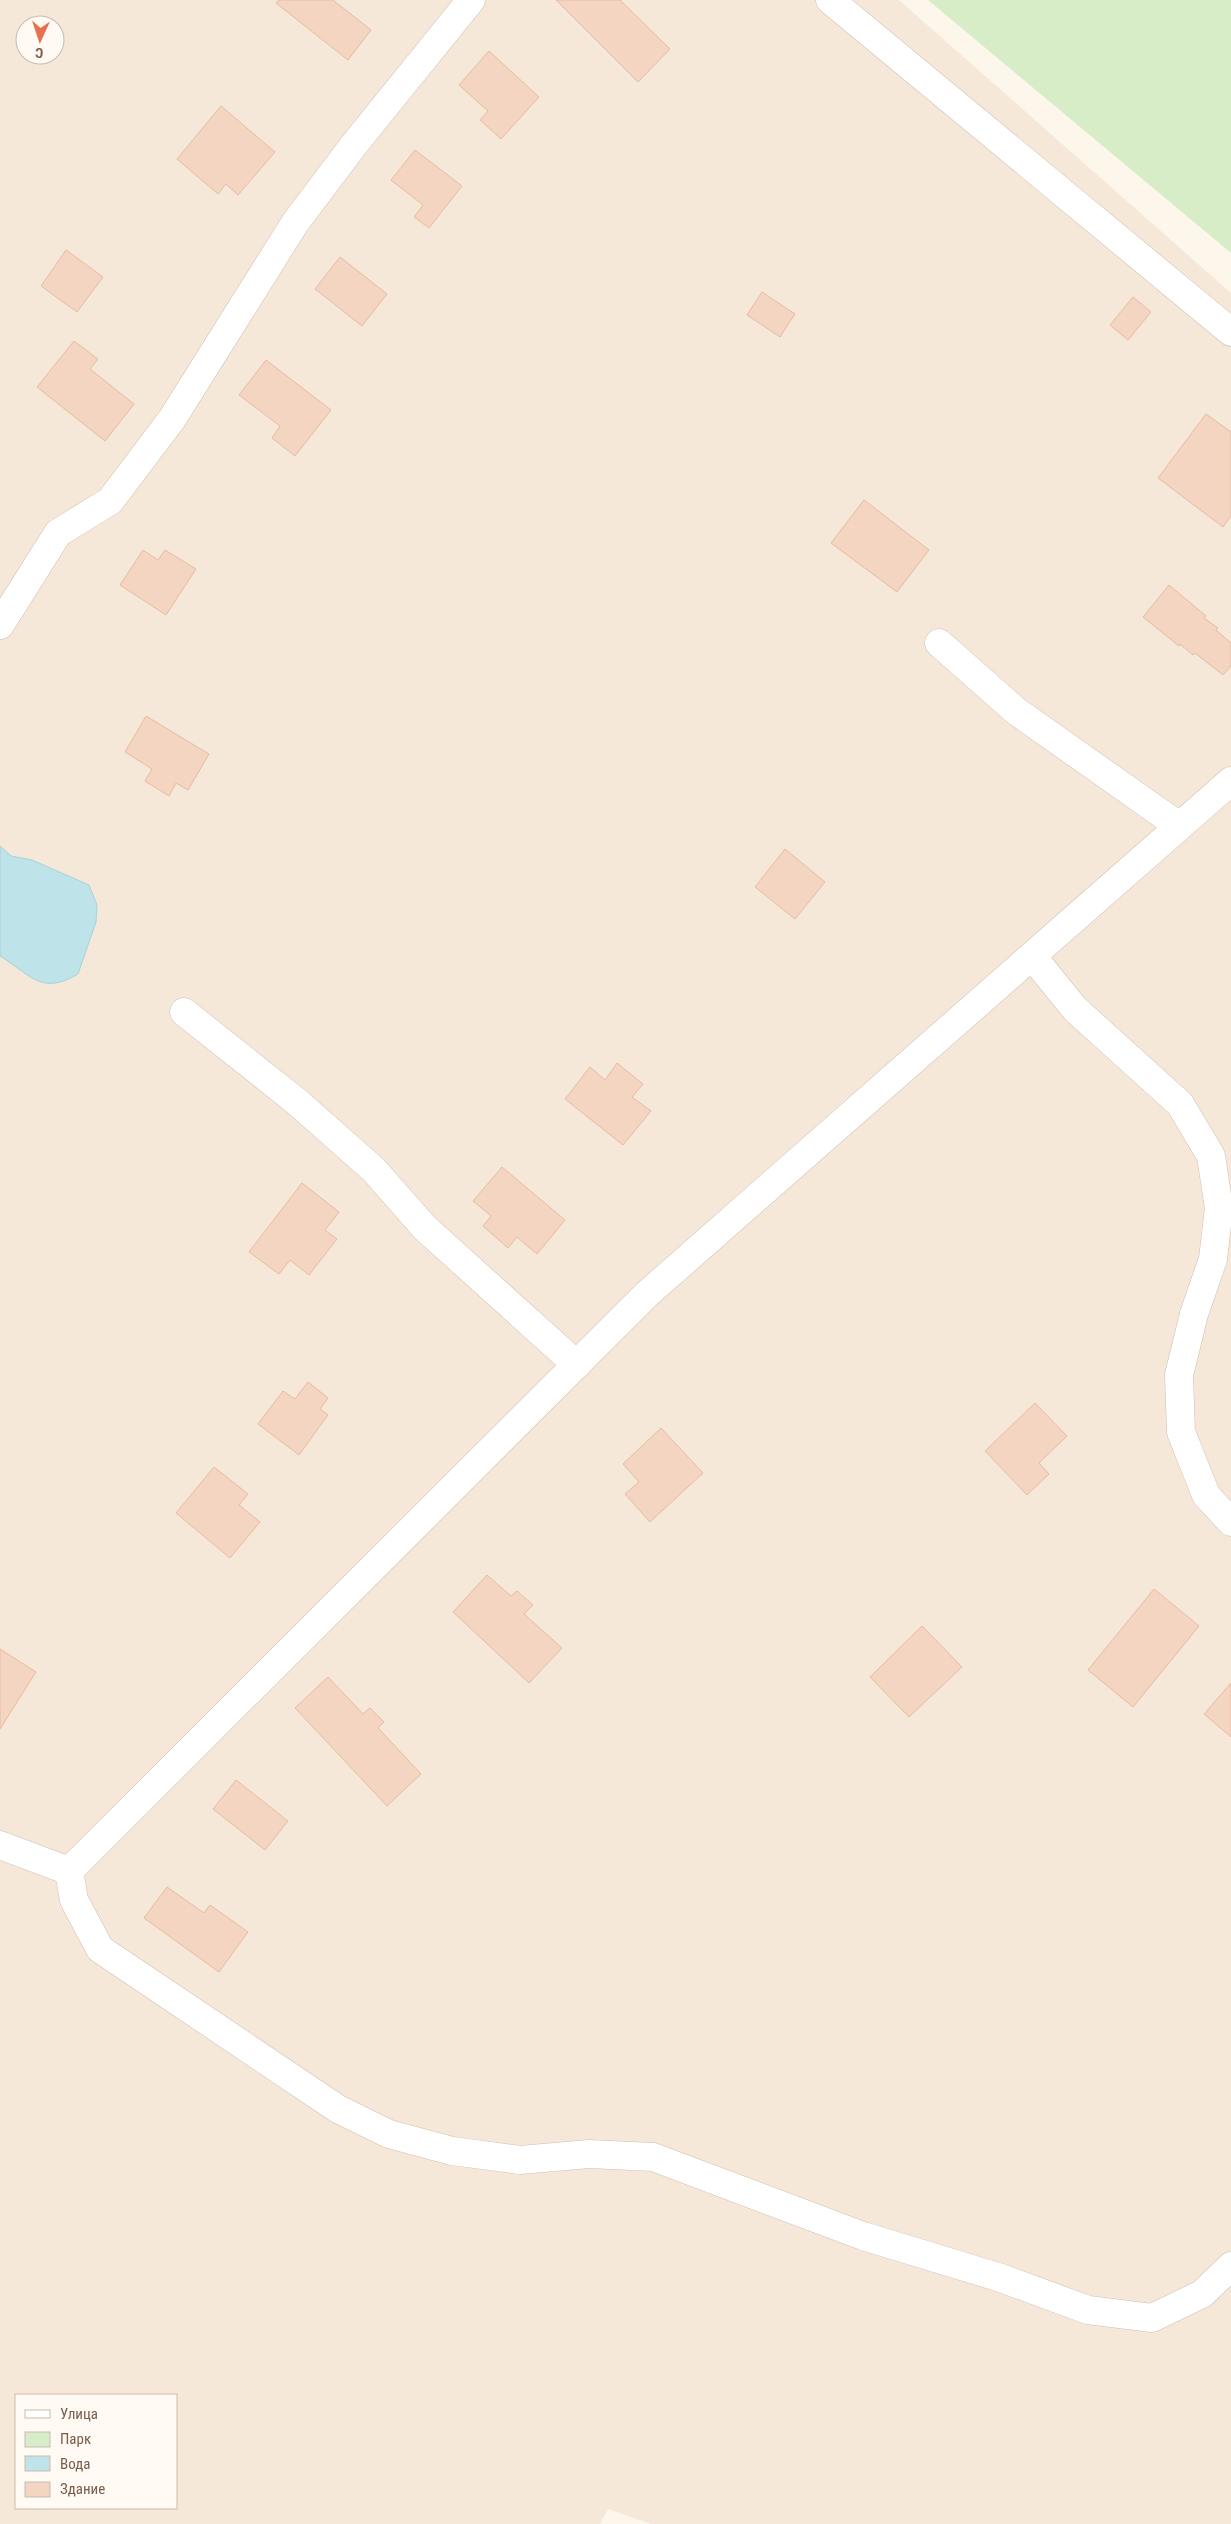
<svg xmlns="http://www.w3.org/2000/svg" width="1231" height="2524" font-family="'Roboto Condensed',sans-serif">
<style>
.residential{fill:#f6e8d9;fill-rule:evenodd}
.green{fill:#d7edc8}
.water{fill:#bee3e9;stroke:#a4d3db}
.building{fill:#f4d5c2;stroke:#e7bba1}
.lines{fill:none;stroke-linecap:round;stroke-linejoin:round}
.minor-casing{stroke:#d2beaf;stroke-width:29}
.minor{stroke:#fff;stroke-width:28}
</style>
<rect width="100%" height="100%" fill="#fdf6eb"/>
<path class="residential" d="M0,0H899L1231,293V2524H651L608,2509L600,2524H0ZM25,25H55V55H25ZM16,2395H176V2508H16Z"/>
<path class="green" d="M928,0H1231V253Z"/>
<path class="water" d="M0,846L11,856L32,860L89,885L97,905L96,922L78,974C41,996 31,975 0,956Z"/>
<g class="building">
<path d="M279,0H333L371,30L348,60L276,3Z"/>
<path d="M556,0H620L670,49L638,82Z"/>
<path d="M489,51L539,97L501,139L480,120L488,111L459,85Z"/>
<path d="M221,106L275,152L238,195L226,184L218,194L177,159Z"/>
<path d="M415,150L462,186L429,228L414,217L423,205L391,180Z"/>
<path d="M66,250L103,277L77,312L41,286Z"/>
<path d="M340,257L387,294L362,326L315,289Z"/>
<path d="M762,292L795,314L780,337L747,315Z"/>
<path d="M1133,297L1151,312L1128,340L1110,325Z"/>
<path d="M74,341L98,359L90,369L134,404L105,441L37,387Z"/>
<path d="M266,360L331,410L295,456L272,438L280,426L239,395Z"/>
<path d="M1206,414L1231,432V516L1223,527L1158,478Z"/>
<path d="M864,500L929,550L897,592L831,543Z"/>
<path d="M143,550L158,560L165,550L196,569L166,615L120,585Z"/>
<path d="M1169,585L1206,616L1204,618L1218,628L1216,630L1231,643V666L1223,675L1195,653L1193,655L1180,644L1179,646L1143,617Z"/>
<path d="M146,716L209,754L188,790L176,783L169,796L145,781L152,769L125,752Z"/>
<path d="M785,849L825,882L795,919L755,887Z"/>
<path d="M617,1063L643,1084L632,1097L651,1111L623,1145L565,1099L590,1067L605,1080Z"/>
<path d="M502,1167L565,1220L537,1254L517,1237L508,1248L483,1226L491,1216L473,1201Z"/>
<path d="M302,1183L339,1212L325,1230L337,1239L309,1275L290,1260L279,1274L249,1252Z"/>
<path d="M308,1382L328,1398L320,1409L328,1415L299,1455L258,1424L283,1391L295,1399Z"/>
<path d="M1035,1403L1067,1436L1039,1463L1049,1474L1027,1495L985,1451Z"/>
<path d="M661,1428L703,1473L650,1522L625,1494L639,1482L623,1464Z"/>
<path d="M214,1467L248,1494L239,1505L260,1522L230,1558L176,1513Z"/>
<path d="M487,1575L511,1596L517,1591L533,1605L524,1614L562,1648L529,1683L453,1612Z"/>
<path d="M1154,1589L1199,1626L1133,1707L1088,1670Z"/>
<path d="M922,1626L962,1667L909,1717L870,1677Z"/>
<path d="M0,1649L36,1672L0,1729Z"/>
<path d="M328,1677L363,1714L370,1708L384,1722L378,1728L421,1774L387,1806L295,1708Z"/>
<path d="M1231,1683V1737L1204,1714Z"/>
<path d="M236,1780L288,1821L265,1850L213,1809Z"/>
<path d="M167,1887L204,1913L210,1905L248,1932L219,1972L144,1918Z"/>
</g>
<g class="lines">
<defs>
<g id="minor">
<path d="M830,0L1231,332"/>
<path d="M0,625L58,533L110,501L172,419L295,223L353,146L471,0"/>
<path d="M939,643L1016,711L1179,826"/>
<path d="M1032,956L1075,1009L1180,1104L1211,1156L1219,1208L1213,1259L1194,1314L1179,1375L1181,1432L1206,1495L1231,1522"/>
<path d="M184,1012L296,1101L374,1170L425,1228L577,1365"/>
<path d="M0,1845L69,1871L647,1294L1231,781"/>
<path d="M69,1871L74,1900L100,1949L338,2109L389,2134L452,2151L520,2160L589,2154L653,2157L863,2236L1001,2278L1088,2310L1152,2318L1202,2294L1231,2266"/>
</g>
</defs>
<use href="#minor" class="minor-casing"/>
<use href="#minor" class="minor"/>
</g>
<rect x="15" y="2394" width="162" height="115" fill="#fffaf3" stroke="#cabbb0"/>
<rect x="25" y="2410" width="25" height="8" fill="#ffffff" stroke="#cabbb0"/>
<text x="60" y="2419" font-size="15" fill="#7b5c4c">Улица</text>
<rect x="25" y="2432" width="25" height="15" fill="#d7edc8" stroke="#cabbb0"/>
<text x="60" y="2444" font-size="15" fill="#7b5c4c">Парк</text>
<rect x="25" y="2456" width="25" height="15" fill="#bee3e9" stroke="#cabbb0"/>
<text x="60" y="2469" font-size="15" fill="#7b5c4c">Вода</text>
<rect x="25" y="2482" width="25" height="15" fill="#f4d5c2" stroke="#cabbb0"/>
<text x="60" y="2494" font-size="15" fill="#7b5c4c">Здание</text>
<g transform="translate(40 40) rotate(183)"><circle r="24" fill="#fffaf3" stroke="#cabbb0"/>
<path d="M0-4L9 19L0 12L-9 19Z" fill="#ea6f4e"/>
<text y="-8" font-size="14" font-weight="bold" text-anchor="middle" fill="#7b5c4c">С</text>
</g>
</svg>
